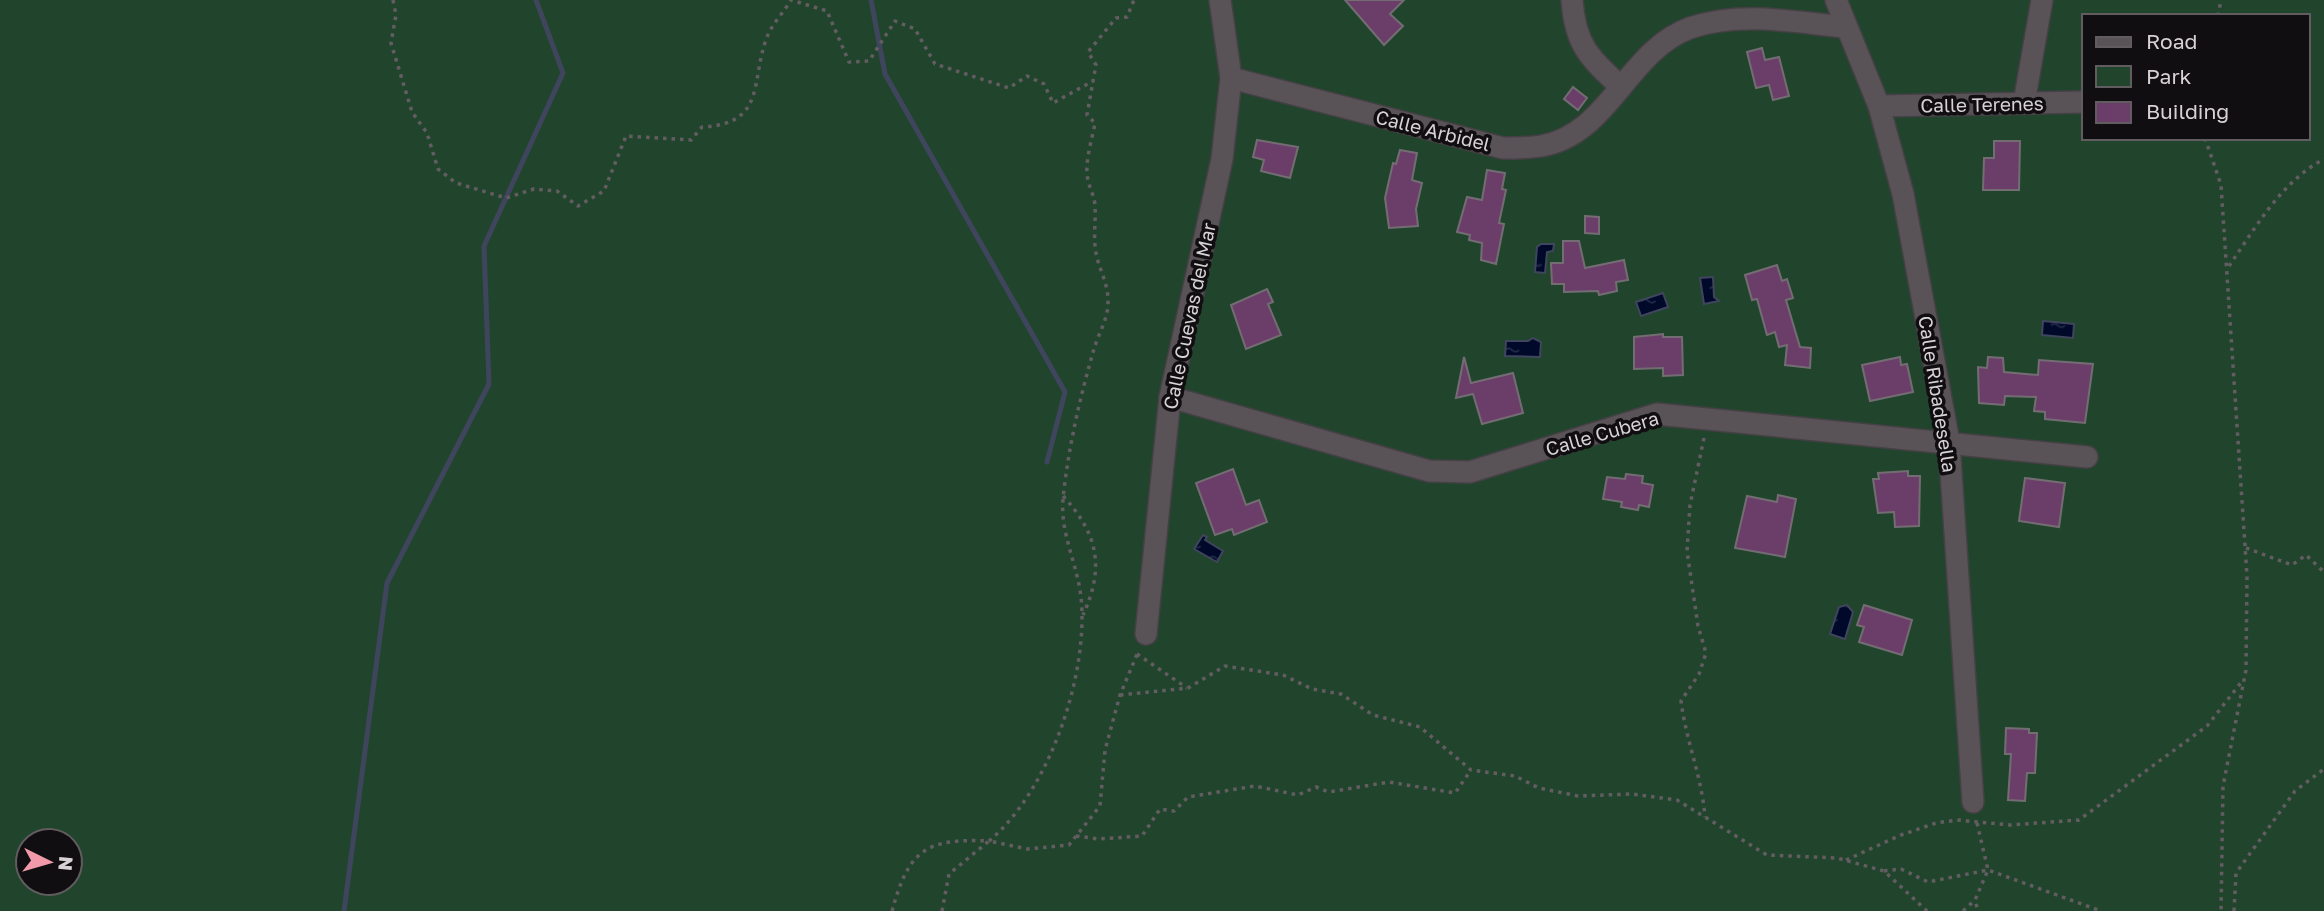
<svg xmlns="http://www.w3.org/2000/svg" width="2324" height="911" font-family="'Golos Text',sans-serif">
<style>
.park{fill:#21452c;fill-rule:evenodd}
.water{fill:url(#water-ripples);stroke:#40455e;stroke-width:2}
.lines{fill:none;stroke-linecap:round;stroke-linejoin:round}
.stream{stroke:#40455e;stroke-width:5}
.building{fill:#6b3e6a;stroke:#736d73;stroke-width:2}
.minor-casing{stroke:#454045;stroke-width:24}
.path{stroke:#635d62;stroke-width:3.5;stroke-dasharray:3.5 5;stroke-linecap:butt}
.minor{stroke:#595358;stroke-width:21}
.labels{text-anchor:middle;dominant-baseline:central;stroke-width:7;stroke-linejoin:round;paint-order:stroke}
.street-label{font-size:19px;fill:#d6d2d6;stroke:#110e11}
</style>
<defs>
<pattern id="water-ripples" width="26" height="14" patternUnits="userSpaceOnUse" patternTransform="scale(1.75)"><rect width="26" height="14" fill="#00092a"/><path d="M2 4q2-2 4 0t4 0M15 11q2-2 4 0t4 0" fill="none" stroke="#242c48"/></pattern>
</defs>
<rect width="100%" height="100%" fill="#2a2429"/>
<path class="park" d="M0,0H2324V911H0ZM2084,16H2308V138H2084ZM28,841H70V883H28Z"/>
<g class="water">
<path d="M1541,244H1554L1553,251L1547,252L1545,273L1535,272L1537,247Z"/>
<path d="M1713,277L1714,297L1719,301L1704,304L1700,278Z"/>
<path d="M1663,293L1668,307L1641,316L1636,302Z"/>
<path d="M2043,321L2074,324L2073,338L2042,335Z"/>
<path d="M1533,338L1541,342L1540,357L1505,356L1506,341H1528Z"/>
<path d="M1203,535L1207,537L1205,540L1223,551L1217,562L1194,549Z"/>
<path d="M1847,605L1853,612L1845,639L1830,634L1839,607Z"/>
</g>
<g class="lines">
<g class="stream">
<path d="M871,0L885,74L1065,392L1047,462"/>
<path d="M344,911L387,583L489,384L484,246L563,73L536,0"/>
</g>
</g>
<g class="building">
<path d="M1345,0H1404L1390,14L1403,26L1384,45Z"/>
<path d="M1762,48L1765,60L1779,57L1789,96L1773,100L1769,85L1756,88L1747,52Z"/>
<path d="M1573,87L1587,98L1578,110L1564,99Z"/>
<path d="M1257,140L1298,147L1290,178L1261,171L1264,160L1253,157Z"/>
<path d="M1994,141H2020L2019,190H1983L1984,158H1994Z"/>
<path d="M1400,150L1417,153L1412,180L1422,183L1416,209L1418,226L1389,228L1385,198L1393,163L1396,164Z"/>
<path d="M1487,170L1505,173L1502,189L1506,190L1499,223L1504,224L1496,264L1481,260L1482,243L1469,240L1470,235L1457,232L1467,197L1482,200Z"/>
<path d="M1585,216L1599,217V234L1585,233Z"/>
<path d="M1563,241H1579L1585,268L1624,260L1628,280L1616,282L1617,291L1599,295L1598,291L1564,292V284H1552L1551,263H1563Z"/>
<path d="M1777,265L1782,281L1787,279L1793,298L1786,300L1800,347L1811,348L1810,368L1785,365L1787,345L1779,347L1775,332L1767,335L1757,299L1752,300L1745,275Z"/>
<path d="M1267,289L1273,302L1268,304L1281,335L1246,349L1231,305Z"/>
<path d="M1663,334V337H1682L1683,375L1663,376V368L1634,369V337Z"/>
<path d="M1464,357L1471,383L1513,373L1523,413L1482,424L1473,394L1456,398Z"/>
<path d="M1900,357L1901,365L1907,364L1913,392L1870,401L1862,365Z"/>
<path d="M1988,357L2003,358L2004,372L2038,375L2039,360L2093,364L2085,423L2045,419V412L2034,411L2036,397L2005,396L2004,405L1979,403L1978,367L1987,368Z"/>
<path d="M1233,469L1246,505L1259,500L1267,522L1234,535L1232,529L1215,535L1196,483Z"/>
<path d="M1908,471V476H1920L1919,526L1895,527L1894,512L1878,513L1873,479H1879L1878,473Z"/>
<path d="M1626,474L1643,476L1642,483L1653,485L1649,507L1639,505L1638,510L1621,507L1622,502L1603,499L1607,477L1625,479Z"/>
<path d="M2025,478L2065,483L2059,527L2019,521Z"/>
<path d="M1778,495L1796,499L1785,557L1735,548L1747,496L1777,502Z"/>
<path d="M1864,605L1912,620L1902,655L1859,642L1864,627L1857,625Z"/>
<path d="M2006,728L2029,729V733H2037L2035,773H2027L2025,801L2008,800L2011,754H2005Z"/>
</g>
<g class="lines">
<defs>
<g id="minor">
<path d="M1572,0C1575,44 1589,58 1620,86"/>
<path d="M1836,0L1879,106L1903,194L1949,442L1973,802"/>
<path d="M1231,78L1503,148C1516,148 1529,148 1541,146C1609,135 1628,50 1690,28C1741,11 1793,22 1845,27"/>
<path d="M2024,103L2042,0"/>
<path d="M1879,106L2084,102"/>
<path d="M1170,397L1429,471L1470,472L1657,414L2087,457"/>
<path d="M1146,634L1170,397L1222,159L1231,78L1220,0"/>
</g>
</defs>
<use href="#minor" class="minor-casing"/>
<g class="path">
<path d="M393,0L396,15L391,43L412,112L427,133L438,169L456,183L506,198L534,189L557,191L578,206L604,191L626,136L691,140L702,127C767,124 750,81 767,37C772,24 784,12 791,0L827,11L849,62L869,61L895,21L915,29L935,64L1009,88L1027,76L1044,84L1053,103L1093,81L1096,65L1088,52L1116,18L1127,17L1134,0"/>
<path d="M2218,16L2221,0"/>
<path d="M2205,138L2221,185L2247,576L2246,670L2223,786L2221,911"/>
<path d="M2229,266C2256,227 2281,182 2324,159"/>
<path d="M1704,438L1690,505L1687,551L1698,626L1706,653L1699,674L1681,701C1686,741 1702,777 1705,817"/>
<path d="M1063,496C1098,534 1105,567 1083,615"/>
<path d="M2246,548L2292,565L2306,555L2324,572"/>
<path d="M1137,654L1187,688"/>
<path d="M1120,695L1188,688L1225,666L1283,675L1312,689L1341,694L1373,715L1420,727L1471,770L1515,776L1539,788L1578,796L1632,794L1677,800L1767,855L1837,858L1884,871L1927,911"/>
<path d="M1977,823L1988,870L1975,900L1978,911"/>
<path d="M1076,836L1099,839L1142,836L1160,809L1174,811L1188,797L1255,786L1298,795L1316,787L1329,792L1389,782L1455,793L1471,770"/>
<path d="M1846,860L1901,835L1936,823L1957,820L2010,825L2079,820L2207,726L2243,680"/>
<path d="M1884,871L1901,869L1928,882L1988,870L2101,911"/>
<path d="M892,911C909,850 925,838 989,841C1049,791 1089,675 1081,597C1077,563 1060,533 1063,499C1068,449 1080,397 1094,349C1098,335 1108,318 1108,304C1109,284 1099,270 1096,253C1093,237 1096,221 1095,205C1094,195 1090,190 1088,180C1084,163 1092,140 1095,123L1087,115L1093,81"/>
<path d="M942,911L949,874L989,841L1027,849L1069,845L1100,806L1105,750L1120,695L1138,652"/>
<path d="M1963,911L1975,900"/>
<path d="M2234,911L2236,873L2295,791L2324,769"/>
</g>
<use href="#minor" class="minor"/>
</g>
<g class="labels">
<g class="street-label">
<text transform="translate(1982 104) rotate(-1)">Calle Terenes</text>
<text transform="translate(1433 130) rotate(14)">Calle Arbidel</text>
<text transform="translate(1189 316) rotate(-78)">Calle Cuevas del Mar</text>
<text transform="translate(1938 394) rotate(81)">Calle Ribadesella</text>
<text transform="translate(1602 433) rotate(-16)">Calle Cubera</text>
</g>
</g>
<rect x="2082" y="14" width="228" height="126" fill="#110e11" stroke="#605c60" stroke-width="2"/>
<rect x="2096" y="37" width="35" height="10" fill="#595358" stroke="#605c60" stroke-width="2"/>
<text x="2146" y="49" font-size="21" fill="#d6d2d6">Road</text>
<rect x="2096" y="66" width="35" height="21" fill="#21452c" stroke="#605c60" stroke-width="2"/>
<text x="2146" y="84" font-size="21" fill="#d6d2d6">Park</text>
<rect x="2096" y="102" width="35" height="21" fill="#6b3e6a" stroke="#605c60" stroke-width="2"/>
<text x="2146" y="119" font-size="21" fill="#d6d2d6">Building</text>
<g transform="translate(49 862) rotate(95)"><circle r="33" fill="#110e11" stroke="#605c60" stroke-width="2"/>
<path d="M0-5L12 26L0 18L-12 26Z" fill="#f39aaa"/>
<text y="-10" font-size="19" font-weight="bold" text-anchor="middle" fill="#d6d2d6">N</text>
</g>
</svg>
